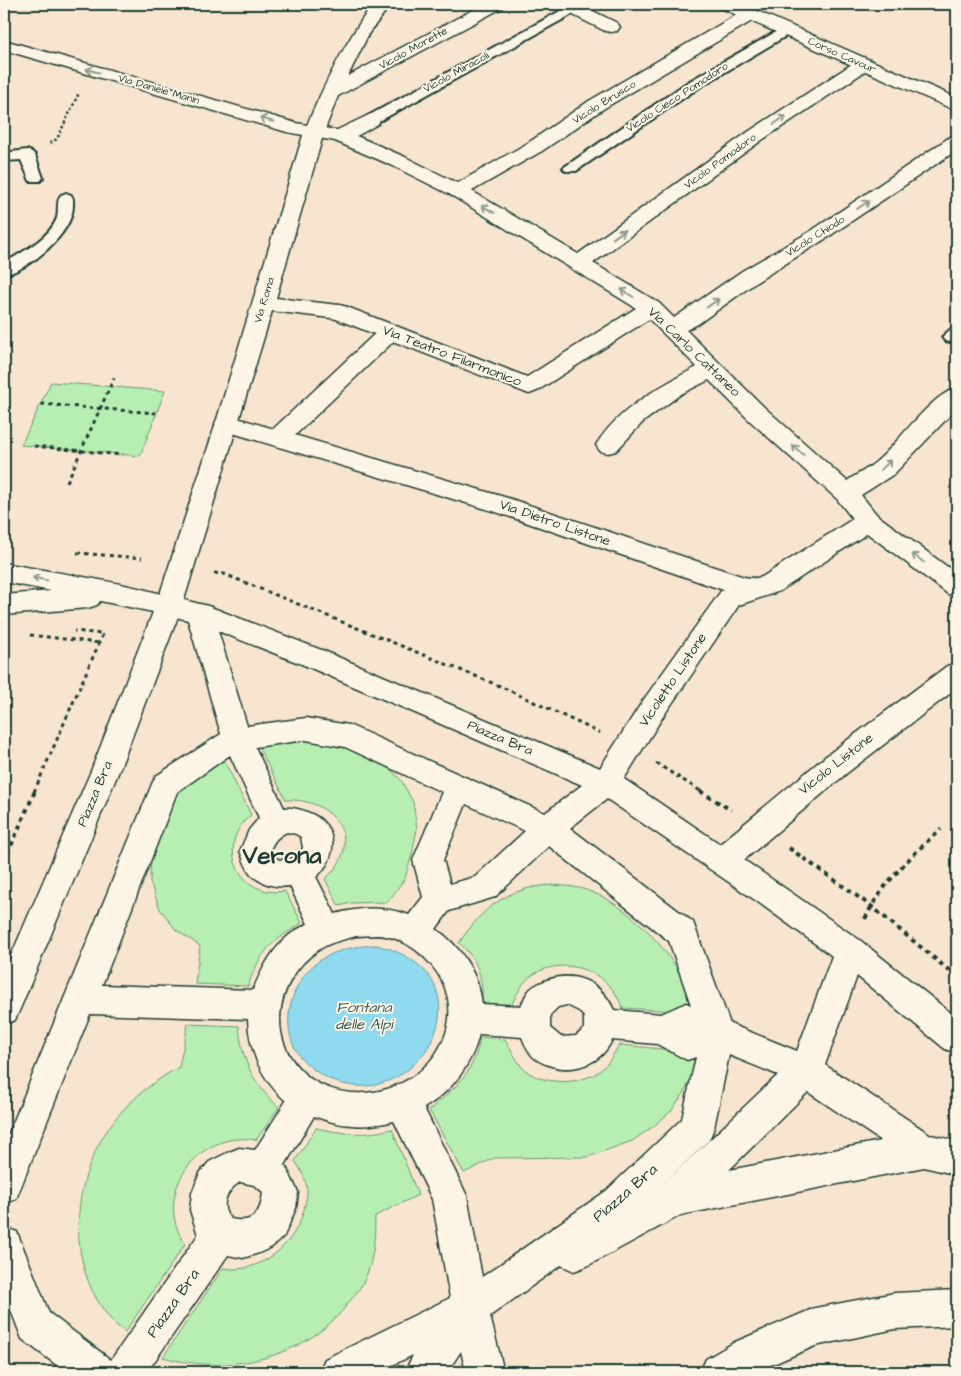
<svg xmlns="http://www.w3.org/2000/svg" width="961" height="1376" font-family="'Architects Daughter',sans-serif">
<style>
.green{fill:#b7efb3;stroke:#6b9674}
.water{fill:#8fdaef;stroke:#629ba4}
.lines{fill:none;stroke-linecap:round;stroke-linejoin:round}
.service-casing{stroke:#1f3d34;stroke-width:4}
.pedestrian-casing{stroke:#1f3d34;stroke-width:3}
.minor-casing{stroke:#1f3d34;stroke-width:3}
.tertiary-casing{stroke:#1f3d34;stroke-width:3}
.path-far2{stroke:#1f3d34;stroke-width:2.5;stroke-dasharray:2.5 2.5;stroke-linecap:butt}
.path-far1{stroke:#1f3d34;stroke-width:3;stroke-dasharray:4 4;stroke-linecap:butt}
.path{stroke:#1f3d34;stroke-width:4;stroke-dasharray:4.5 4.5;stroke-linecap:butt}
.service{fill:#fcf5e5;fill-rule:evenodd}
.pedestrian{fill:#fcf5e5;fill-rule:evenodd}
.minor{fill:#fcf5e5;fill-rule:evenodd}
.tertiary{fill:#fcf5e5;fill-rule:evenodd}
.oneway{stroke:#8e998c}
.labels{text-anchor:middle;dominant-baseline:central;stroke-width:4;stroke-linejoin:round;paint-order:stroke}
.far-street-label{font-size:11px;fill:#1f3d34;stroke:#fcf5e5}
.street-label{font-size:14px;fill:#1f3d34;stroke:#fcf5e5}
.water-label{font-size:15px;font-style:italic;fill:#355c59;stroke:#fcf5e5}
.near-street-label{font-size:16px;fill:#1f3d34;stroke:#fcf5e5}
.town-label{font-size:24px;font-weight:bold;fill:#1f3d34;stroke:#fcf5e5}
</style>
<rect width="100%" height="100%" fill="#f7e5cf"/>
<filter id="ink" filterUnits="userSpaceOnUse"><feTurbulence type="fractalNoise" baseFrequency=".02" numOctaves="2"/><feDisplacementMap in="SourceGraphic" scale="10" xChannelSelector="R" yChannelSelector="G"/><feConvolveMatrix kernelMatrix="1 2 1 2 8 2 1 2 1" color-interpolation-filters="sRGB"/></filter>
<g filter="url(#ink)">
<g class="green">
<path d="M51,382L165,391L140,456L21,445Z"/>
<path d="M280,736L335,740L383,762L401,780L413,802L417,829L412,854L405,878L388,902L351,903L339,906L325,879C367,844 334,797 286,800L255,740Z"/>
<path d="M221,754L251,815C214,844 239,899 285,891L302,923C270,943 261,950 248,986L195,984L200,946L176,930L160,909L150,882L151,856L156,830L181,784Z"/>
<path d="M551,885C563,886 575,886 586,890C627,903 669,948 686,986C690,994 691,1004 693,1012L622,1008C612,972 566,955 534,974C522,981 517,994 511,1006L482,1004C483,977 479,961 459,943C483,907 507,888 551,885Z"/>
<path d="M188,1024L239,1026C242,1061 253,1084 279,1107L256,1140C198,1129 151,1194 185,1244L125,1332C119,1327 112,1322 108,1316C63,1259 72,1171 117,1117C134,1096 156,1080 179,1067Z"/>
<path d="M480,1037L505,1039C510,1047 515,1058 521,1066C538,1086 581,1086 601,1070C609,1063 614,1054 619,1045L695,1052L693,1074L684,1093L671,1111L654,1126L632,1141L588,1157L494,1158L464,1173L429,1110C455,1088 475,1073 480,1037Z"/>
<path d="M316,1128C344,1134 365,1136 392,1129L418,1195L375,1216C375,1239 374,1261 363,1283C360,1289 354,1295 350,1301C309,1358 229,1376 163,1357L223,1268C262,1275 298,1242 305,1205C305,1201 308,1194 307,1190C306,1180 301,1169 295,1161Z"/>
</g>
<path class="water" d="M376,945C513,978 400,1146 307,1064C275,1036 288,980 322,959C339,949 356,946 376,945Z"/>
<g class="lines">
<defs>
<g id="service">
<path d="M573,4L580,8L578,11L376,123H366L364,120L366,117Z"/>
<path d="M786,26L791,27L793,30L791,33L698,88L576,171H566L563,168L688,82Z"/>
<path d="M27,150L32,152L35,155L43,178L40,181H30L21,160L4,161V153Z"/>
<path d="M66,193L71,195C74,199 73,201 73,206C72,234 30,269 4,275V263C21,253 50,238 57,218C59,210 56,201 61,195Z"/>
<path d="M957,328V341L951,342L945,341L942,337L951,329Z"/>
</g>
<g id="pedestrian">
<path d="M373,4H391L369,33L348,76L484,4H505L502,8L338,96L324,132L276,298L339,305L347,307L350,312L347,317L339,319L272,311L184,600L208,606L324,651L600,768L642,702L721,591L725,590L722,584L726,577C739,573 749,581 762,577L859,515L868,512L877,515L880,521L877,527L780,591L739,605L662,718L624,779L720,844L826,756L947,666L957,663V688L847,773L744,860L861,941L957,1018V1053L945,1049L857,976L825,1065L931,1135L957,1141V1175L924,1167L681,1215L587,1266L574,1271L561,1265L490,1316L504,1372H466L461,1351L447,1372H405L413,1355L378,1372H319L325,1359L450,1298L432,1199L394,1121C366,1128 342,1127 314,1116L285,1165L298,1192L296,1208L284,1236L272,1247L259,1253L243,1258L228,1255L147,1372H66L22,1339L4,1292V1227L17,1232L49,1313L111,1360L198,1235L190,1210L192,1193L200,1173L209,1162L227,1153L239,1148L255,1150L286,1101C262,1080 249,1051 248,1019L90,1014L16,1199L4,1204V1145L152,784L156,776L221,734L188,620L160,613L156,606L214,429L304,132C323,87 344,43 373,4ZM218,631L304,665L582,785L545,813L349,725L306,718L247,726ZM306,740L345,747L442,792L413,860L423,897L409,915C384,906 361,907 335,914L316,877C340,856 338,823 307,812C299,809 292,807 284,808L255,747ZM230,755L259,818L249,830L240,851C243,858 246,868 251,874C260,884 277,888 290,886L308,924C279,936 265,962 253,990L102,985L177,792ZM607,799L758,902L832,956L797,1051L730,1024L693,922L570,828ZM466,804L525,831L475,877L450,884L443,860ZM287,832L296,834L301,837L303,848L296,858L279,860L270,851C273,841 278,836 287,832ZM549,846L669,941L691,1005L686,1003L661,1014L614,1010C602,983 576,970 547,980C540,983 532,986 528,992C525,996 523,1002 521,1006L482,1004C479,975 460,945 436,929L449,911L495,897ZM356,936C366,936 377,934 386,936C401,939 415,948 425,958C480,1012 434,1089 365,1093C346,1094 327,1090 311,1079C265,1046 273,982 317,951C329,942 343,940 356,936ZM567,1005L579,1011L584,1017V1029L576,1036L561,1037L550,1028V1015L558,1007ZM479,1034L522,1037C525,1045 529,1054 536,1059C562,1076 599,1069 612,1040L657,1044L687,1060L696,1057L682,1119L606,1191L482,1277L467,1196L424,1108C451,1092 472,1065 479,1034ZM729,1055L778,1075L659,1188L709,1140L714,1128ZM808,1092L881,1141L729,1170ZM240,1182L254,1185L263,1192C261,1214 253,1224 231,1219C218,1207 227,1190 240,1182Z"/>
<path d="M596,99L603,101L605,105L603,109L542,151L465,195L458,197L451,195L448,191L451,187L528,143L589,101Z"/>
<path d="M371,114L378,116L380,120L378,124C364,131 348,144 333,140L330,136L333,132Z"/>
<path d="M390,325L398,327L401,332L398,337L287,443L279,445L271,443L267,437L271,431L382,327Z"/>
<path d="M957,1290V1326L895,1329L815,1346L755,1372H700L706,1359L735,1342L815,1308L895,1293Z"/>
</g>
<g id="minor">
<path d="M568,4H590L587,8L617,23L620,27L617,31L611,32L605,31L567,12L564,8Z"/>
<path d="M751,9L757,10L760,14L757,18L603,109L596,111L589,109L587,105L589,101L745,10Z"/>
<path d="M4,40L296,123L347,132L405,157L465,187L578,254L748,132L858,60L864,59L870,60L873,64L870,68L762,140L593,263L659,303L674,318L742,271L811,231L950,137L957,135V150L825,239L758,281L698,324L686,330L765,408L847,481C857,474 868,469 877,461C899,443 930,395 957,388V408L894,474L861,495L877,515L957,574V597L948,594L859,527L837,499L749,420L709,380L681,394L643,422L616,451L608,453L600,451L596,445C618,409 660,386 697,367L649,319L537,391L529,394L331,317L328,312L331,307L339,305L347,307L527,377L636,308L451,195L391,165L335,141L287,132L4,50Z"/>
<path d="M227,415L511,499L744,577L748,584L744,591L735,594L493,511L219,429L215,423L219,417Z"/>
</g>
<g id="tertiary">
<path d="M718,4H741L957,98V111L721,8Z"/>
<path d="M4,563C62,574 122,581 178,599L182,606L119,771L20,1009L15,1020L4,1024V972L91,771L153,612L100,601L97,605L88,608L4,615V595L51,591L4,582Z"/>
</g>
</defs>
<use href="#service" class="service-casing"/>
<use href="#pedestrian" class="pedestrian-casing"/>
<use href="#minor" class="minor-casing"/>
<use href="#tertiary" class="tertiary-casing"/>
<path class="path-far2" d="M50,143L57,139L79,93"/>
<g class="path-far1">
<path d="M41,404L156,413"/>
<path d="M34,446L122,455"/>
<path d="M67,482L114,378"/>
<path d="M77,553L142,558"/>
<path d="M214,573L224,574L500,686L600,733"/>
<path d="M30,635L99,643"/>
<path d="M656,763L702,792"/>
<path d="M34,792L103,634L74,631"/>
</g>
<g class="path">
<path d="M700,791L731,810"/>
<path d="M789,848L871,906L957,977"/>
<path d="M4,862L35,791"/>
<path d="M865,919C882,883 912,855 941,829"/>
</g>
<use href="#service" class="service"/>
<use href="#pedestrian" class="pedestrian"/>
<use href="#minor" class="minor"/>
<use href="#tertiary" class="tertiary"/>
</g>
<defs><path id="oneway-shaft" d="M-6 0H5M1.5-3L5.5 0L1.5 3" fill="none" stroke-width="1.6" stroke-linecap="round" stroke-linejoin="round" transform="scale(1.25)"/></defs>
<g class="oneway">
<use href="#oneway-shaft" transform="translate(93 71) rotate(-164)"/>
<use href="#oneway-shaft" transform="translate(267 120) rotate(-164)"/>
<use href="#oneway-shaft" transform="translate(780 120) rotate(-34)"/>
<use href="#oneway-shaft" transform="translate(863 205) rotate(-34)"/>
<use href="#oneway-shaft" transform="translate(488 209) rotate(-149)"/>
<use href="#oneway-shaft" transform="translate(619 234) rotate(-36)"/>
<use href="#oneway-shaft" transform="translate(627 293) rotate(-148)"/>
<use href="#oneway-shaft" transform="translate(713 303) rotate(-36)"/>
<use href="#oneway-shaft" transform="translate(798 450) rotate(-139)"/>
<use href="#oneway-shaft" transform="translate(886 465) rotate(-42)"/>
<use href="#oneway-shaft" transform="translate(918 558) rotate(-143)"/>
<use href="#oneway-shaft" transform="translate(40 579) rotate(-169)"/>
</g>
</g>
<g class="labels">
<g class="far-street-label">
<text transform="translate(413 48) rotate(-29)">Vicolo Morette</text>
<text transform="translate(842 55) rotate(24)">Corso Cavour</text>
<text transform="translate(456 72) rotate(-29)">Vicolo Miracoli</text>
<text transform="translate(159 89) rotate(16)">Via Daniele Manin</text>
<text transform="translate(677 97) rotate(-33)">Vicolo Cieco Pomodoro</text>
<text transform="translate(604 102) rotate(-32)">Vicolo Brusco</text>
<text transform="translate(720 161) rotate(-36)">Vicolo Pomodoro</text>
<text transform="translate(815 236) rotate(-32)">Vicolo Chiodo</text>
<text transform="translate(264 300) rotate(-73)">Via Roma</text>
</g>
<g class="street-label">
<text transform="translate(694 352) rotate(44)">Via Carlo Cattaneo</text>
<text transform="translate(452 356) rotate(21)">Via Teatro Filarmonico</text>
<text transform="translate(555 523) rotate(19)">Via Dietro Listone</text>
<text transform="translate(673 680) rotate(-56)">Vicoletto Listone</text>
<text transform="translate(500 738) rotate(23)">Piazza Bra</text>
<text transform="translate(836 764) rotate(-38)">Vicolo Listone</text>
<text transform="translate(95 794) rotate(-67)">Piazza Bra</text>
</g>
<g class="water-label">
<text x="364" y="1007">Fontana<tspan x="364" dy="17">delle Alpi</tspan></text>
</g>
<g class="near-street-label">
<text transform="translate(625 1193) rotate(-41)">Piazza Bra</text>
<text transform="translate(173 1303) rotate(-55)">Piazza Bra</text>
</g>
<g class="town-label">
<text x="282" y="856">Verona</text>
</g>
</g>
<rect width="961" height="1376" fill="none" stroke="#fcf5e5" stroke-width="20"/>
<rect x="10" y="10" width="941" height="1356" fill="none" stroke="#1f3d34" stroke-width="2" filter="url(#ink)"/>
</svg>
